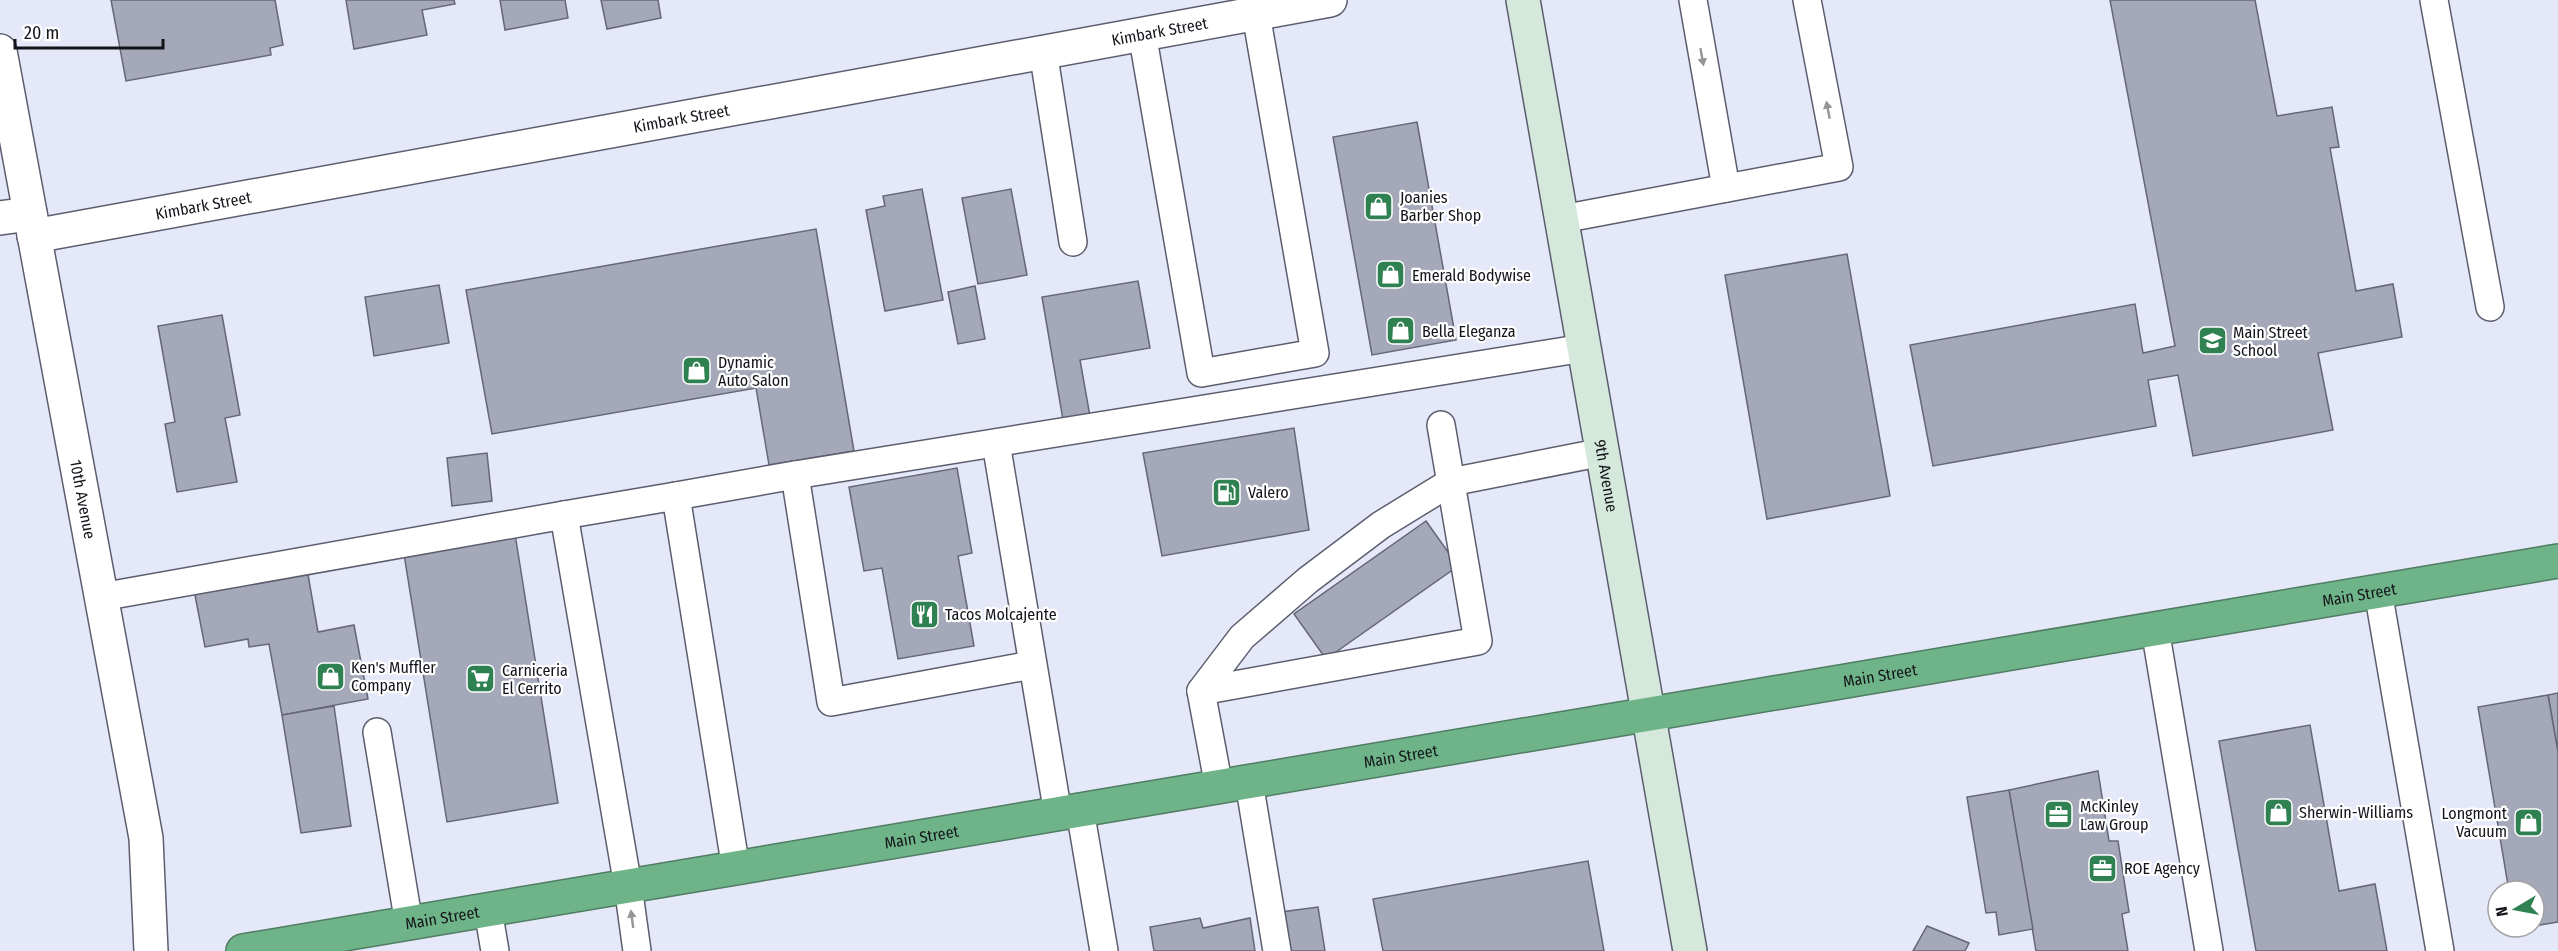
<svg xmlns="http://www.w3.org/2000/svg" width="2558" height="951" font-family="'Fira Sans Condensed',sans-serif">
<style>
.building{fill:#a5a8b8;stroke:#656776;stroke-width:1.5}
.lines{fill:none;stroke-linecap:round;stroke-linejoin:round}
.lane-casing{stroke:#5c5e6d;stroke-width:30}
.street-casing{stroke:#5c5e6d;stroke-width:36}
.secondary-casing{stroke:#5c5e6d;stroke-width:36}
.highway-casing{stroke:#4f7c62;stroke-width:36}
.lane{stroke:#fff;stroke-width:27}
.street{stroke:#fff;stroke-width:33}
.secondary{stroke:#d4e8db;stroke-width:33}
.highway{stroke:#6fb488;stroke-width:33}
.oneway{fill:#959598}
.labels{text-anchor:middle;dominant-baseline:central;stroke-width:4.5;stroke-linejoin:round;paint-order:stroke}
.street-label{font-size:16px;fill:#13141a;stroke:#fff}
.poi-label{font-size:16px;fill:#13141a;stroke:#fff;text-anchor:start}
</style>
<rect width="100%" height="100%" fill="#e5e8f9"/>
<g class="building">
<path d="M111,0H275L283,45L270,48L271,55L126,81Z"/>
<path d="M346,0H454L455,4L422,10L427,35L354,49Z"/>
<path d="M500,0H565L568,18L505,30Z"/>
<path d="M601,0H658L661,18L607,29Z"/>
<path d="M2110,0H2255L2277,116L2332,107L2339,147L2330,148L2356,291L2393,284L2402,337L2318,353L2333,430L2193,456L2178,375L2148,380L2156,426L1933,466L1910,345L2135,304L2143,353L2175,346Z"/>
<path d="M1417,122L1456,340L1372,355L1333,137Z"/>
<path d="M922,189L943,300L885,311L866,210L885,206L883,196Z"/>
<path d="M1011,189L1027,275L978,284L962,198Z"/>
<path d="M816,229L854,451L769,465L756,388L492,434L466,290Z"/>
<path d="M1847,254L1890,496L1767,519L1725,275Z"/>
<path d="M1138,281L1150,348L1080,360L1090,416L1063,420L1042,297Z"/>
<path d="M439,285L449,343L374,356L365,297Z"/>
<path d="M975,286L985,339L958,344L948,292Z"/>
<path d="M222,315L240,415L225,418L237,482L177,492L165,424L175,422L158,326Z"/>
<path d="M1294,428L1309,530L1162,556L1143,453Z"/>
<path d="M487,453L492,501L452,506L447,458Z"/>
<path d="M957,468L972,553L958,556L974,646L898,659L882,568L864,571L849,487Z"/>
<path d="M1426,521L1458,566L1326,659L1294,614Z"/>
<path d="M515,534L558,803L447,822L404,554Z"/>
<path d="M307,569L318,632L354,625L368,699L282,715L269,644L249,647L248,639L205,647L194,590Z"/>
<path d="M2558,693V752L2548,695Z"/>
<path d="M2548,695L2558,752V922L2534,926V891H2509L2478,707Z"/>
<path d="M334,706L351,826L301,833L282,715Z"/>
<path d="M2310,725L2339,891L2375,884L2387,951H2256L2219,741Z"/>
<path d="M2098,771L2109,841H2118L2129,912L2122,914L2128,951H2036L2009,790Z"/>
<path d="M2009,790L2033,929L1999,935L1996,912L1986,913L1967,797Z"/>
<path d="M1588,861L1604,951H1383L1373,899Z"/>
<path d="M1318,907L1325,951H1289L1281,912Z"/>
<path d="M1200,918L1203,928L1250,918L1255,951H1154L1150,927Z"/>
<path d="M1927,926L1969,943L1965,951H1913Z"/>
</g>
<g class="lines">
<defs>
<g id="lane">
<path d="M1693,0L1726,188"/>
<path d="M2434,0L2490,307"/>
<path d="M1142,33L1201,373L1315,353L1256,14"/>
<path d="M1043,51L1073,242"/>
<path d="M1562,219L1839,167L1807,0"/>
<path d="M996,443L1058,814"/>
<path d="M795,475L1584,348"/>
<path d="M676,496L795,475L831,702L1032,665"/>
<path d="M564,515L676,496L736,869"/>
<path d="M2378,591L2440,951"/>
<path d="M101,597L564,515L628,886L637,951"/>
<path d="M2155,629L2209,951"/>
<path d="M1201,691L1478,641L1441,425"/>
<path d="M377,732L409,924"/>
<path d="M1249,782L1277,951"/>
<path d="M1219,787L1201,691L1242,637L1308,580L1381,525L1451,482L1603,452"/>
<path d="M1080,810L1104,951"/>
<path d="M488,910L495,951"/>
</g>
<g id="street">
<path id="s1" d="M0,51L146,838L151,951"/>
<path d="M0,218L30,214"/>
<path id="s2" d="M34,236L1330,0"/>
</g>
<g id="secondary">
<path id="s3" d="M1523,0L1690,951"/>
</g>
<g id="highway">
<path id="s4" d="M243,951L2558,561"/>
</g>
</defs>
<use href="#lane" class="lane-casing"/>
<use href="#street" class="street-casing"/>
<use href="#secondary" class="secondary-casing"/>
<use href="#highway" class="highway-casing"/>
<use href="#lane" class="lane"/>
<use href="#street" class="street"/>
<use href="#secondary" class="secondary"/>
<use href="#highway" class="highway"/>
</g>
<defs><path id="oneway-solid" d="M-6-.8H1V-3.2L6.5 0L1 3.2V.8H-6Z" transform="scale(1.5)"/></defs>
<g class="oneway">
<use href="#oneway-solid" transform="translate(1702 57) rotate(80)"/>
<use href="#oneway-solid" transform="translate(1828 110) rotate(-101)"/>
<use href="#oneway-solid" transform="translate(632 919) rotate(-98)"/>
</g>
<defs>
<symbol id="shop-square" viewBox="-11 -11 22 22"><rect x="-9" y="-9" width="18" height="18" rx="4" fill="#2f8152" stroke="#fff"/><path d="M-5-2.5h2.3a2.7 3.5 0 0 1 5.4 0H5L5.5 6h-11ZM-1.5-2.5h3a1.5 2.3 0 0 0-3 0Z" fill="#fff"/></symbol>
<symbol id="school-square" viewBox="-11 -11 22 22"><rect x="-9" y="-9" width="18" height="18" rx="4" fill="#2f8152" stroke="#fff"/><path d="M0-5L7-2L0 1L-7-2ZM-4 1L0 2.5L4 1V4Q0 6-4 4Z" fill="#fff"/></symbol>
<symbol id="fuel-square" viewBox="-11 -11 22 22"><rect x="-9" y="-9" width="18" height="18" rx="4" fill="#2f8152" stroke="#fff"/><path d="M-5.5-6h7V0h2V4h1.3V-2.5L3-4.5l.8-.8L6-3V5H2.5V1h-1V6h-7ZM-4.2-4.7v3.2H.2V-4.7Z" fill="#fff"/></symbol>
<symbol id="restaurant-square" viewBox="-11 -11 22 22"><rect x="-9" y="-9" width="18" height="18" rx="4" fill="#2f8152" stroke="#fff"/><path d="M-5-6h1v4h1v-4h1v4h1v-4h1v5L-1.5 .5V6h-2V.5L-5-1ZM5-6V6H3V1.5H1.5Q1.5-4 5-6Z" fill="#fff"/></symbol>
<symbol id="supermarket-square" viewBox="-11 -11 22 22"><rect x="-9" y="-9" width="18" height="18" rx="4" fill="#2f8152" stroke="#fff"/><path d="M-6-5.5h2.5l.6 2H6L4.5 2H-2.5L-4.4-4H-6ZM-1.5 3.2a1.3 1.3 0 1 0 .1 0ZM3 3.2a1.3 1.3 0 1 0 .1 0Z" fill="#fff"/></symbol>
<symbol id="office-square" viewBox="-11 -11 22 22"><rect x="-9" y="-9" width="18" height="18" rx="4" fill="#2f8152" stroke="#fff"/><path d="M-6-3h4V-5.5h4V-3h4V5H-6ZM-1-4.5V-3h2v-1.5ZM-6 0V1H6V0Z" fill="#fff"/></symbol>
</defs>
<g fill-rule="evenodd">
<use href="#shop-square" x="1362" y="190" width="33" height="33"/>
<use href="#shop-square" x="1374" y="258" width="33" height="33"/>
<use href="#shop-square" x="1384" y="314" width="33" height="33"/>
<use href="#school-square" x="2196" y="324" width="33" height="33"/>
<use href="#shop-square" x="680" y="354" width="33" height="33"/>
<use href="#fuel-square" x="1210" y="476" width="33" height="33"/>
<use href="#restaurant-square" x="908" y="598" width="33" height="33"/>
<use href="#shop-square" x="314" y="660" width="33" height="33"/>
<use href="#supermarket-square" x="464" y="662" width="33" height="33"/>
<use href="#shop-square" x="2262" y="796" width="33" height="33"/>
<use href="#office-square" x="2042" y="798" width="33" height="33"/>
<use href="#shop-square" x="2512" y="806" width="33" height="33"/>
<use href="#office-square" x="2086" y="852" width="33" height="33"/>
</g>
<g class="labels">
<g class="street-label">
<text stroke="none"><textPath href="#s2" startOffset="1144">Kimbark Street</textPath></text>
<text stroke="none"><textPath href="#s2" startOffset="658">Kimbark Street</textPath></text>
<text stroke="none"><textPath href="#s2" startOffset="172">Kimbark Street</textPath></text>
<text stroke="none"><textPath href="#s3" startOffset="483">9th Avenue</textPath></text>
<text stroke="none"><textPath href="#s1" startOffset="456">10th Avenue</textPath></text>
<text stroke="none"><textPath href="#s4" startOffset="2146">Main Street</textPath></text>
<text stroke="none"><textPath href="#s4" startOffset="1660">Main Street</textPath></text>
<text stroke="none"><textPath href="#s4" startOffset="1174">Main Street</textPath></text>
<text stroke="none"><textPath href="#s4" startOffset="688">Main Street</textPath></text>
<text stroke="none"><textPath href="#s4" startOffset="202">Main Street</textPath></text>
</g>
<g class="poi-label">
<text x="1400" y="197">Joanies<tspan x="1400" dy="18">Barber Shop</tspan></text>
<text x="1412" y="275">Emerald Bodywise</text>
<text x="1422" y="331">Bella Eleganza</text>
<text x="2233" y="332">Main Street<tspan x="2233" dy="18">School</tspan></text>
<text x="718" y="362">Dynamic<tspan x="718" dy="18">Auto Salon</tspan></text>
<text x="1248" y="492">Valero</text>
<text x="945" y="614">Tacos Molcajente</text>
<text x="351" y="667">Ken's Muffler<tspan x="351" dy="18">Company</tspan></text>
<text x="502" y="670">Carniceria<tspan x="502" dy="18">El Cerrito</tspan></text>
<text x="2080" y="806">McKinley<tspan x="2080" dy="18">Law Group</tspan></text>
<text x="2299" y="812">Sherwin-Williams</text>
<text x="2507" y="813" text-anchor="end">Longmont<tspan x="2507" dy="18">Vacuum</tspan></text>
<text x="2124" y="868">ROE Agency</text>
</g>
</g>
<g transform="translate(2516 909) rotate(260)"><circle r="28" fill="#ffffff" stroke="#a1a1a3" stroke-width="1.5"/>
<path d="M0-4.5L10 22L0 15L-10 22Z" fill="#2f8152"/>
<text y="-9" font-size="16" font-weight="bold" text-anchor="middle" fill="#13141a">N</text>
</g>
<path d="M15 39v9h148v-9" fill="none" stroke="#13141a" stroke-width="3"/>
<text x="24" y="39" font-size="18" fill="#13141a" stroke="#ffffff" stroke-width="4.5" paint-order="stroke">20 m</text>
</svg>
